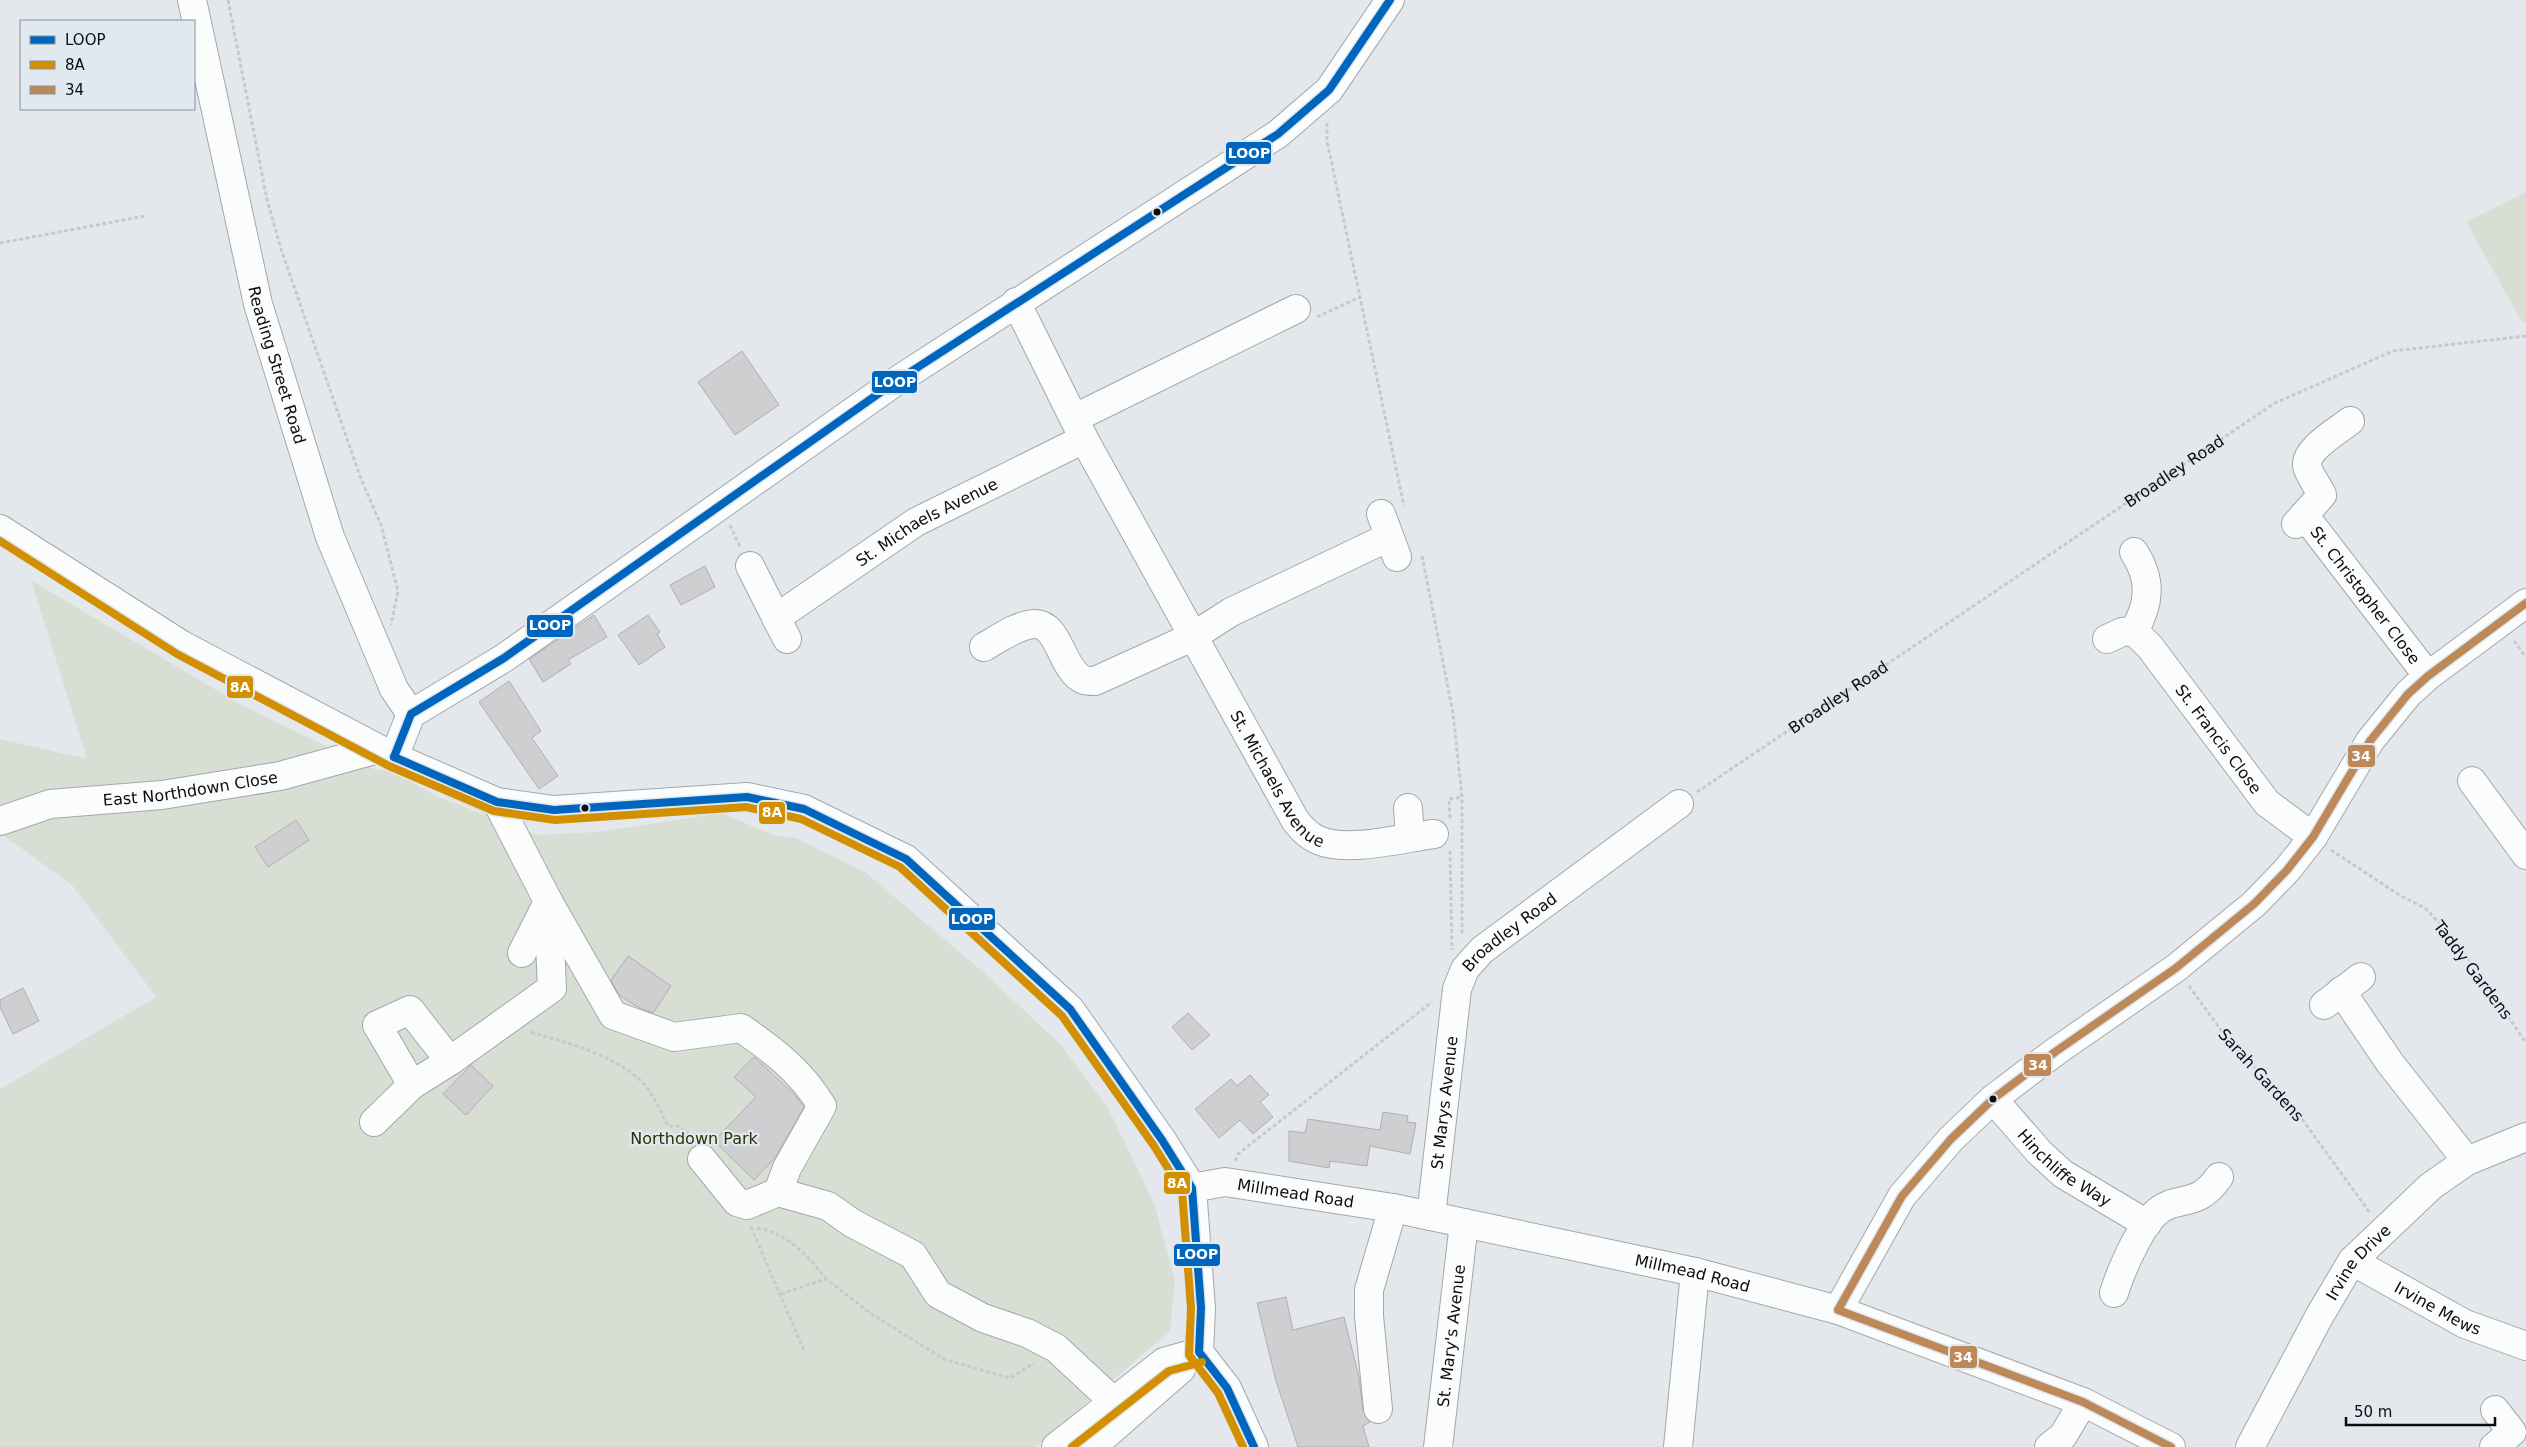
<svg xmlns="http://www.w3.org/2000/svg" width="2526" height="1447" font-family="'DejaVu Sans',sans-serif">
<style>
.green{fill:#d9ded5}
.building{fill:#cfcfd1;stroke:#afaeb0}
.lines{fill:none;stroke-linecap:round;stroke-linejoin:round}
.minor-casing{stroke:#a4a7aa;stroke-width:30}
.major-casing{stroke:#a4a7aa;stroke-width:30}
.path{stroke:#c8c9ca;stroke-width:3;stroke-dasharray:4 2.5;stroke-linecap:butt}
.minor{stroke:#fbfcfc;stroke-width:28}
.major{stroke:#fbfcfc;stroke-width:28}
.bus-1-casing{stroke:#e0e8f0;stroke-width:11}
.bus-2-casing{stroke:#e0e8f0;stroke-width:11}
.bus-3-casing{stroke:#e0e8f0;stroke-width:11}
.bus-1{stroke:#0065bd;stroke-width:8}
.bus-2{stroke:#d38f02;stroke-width:8}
.bus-3{stroke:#be8959;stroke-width:8}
.bus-dot{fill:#0a0d10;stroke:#e0e8f0;stroke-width:2}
.labels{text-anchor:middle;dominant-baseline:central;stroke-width:4.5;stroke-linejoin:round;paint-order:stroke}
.street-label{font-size:16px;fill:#0a0d10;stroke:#e0e8f0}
.park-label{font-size:16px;fill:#283200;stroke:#e0e8f0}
.line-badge{stroke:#e0e8f0;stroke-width:2}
.badge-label{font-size:14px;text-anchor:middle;font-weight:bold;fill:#fff}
</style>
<rect width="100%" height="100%" fill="#e4e8ec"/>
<g class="green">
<path d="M2526,192V322H2522L2466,222Z"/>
<path d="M31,580L243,706L374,769L396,772L436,796L538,835L598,832L721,813L777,836L796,838L865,872L982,971L1060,1044L1107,1106L1154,1203L1175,1280L1170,1331L1035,1447H0V1089L156,997L72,885L0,833V739L87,759Z"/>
</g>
<g class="building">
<path d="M742,351L779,405L735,435L698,382Z"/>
<path d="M705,566L715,587L681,605L670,585Z"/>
<path d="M594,615L607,637L568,660L571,664L543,682L529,659Z"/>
<path d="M648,615L660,632L657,634L665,647L639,665L618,635Z"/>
<path d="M509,681L541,731L532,738L558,776L539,789L479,702Z"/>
<path d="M296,820L309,840L268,867L255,847Z"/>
<path d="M628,956L671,986L653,1013L638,1007L619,995L611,980Z"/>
<path d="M23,988L39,1021L13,1034L0,1007V1000Z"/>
<path d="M1188,1013L1210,1035L1192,1050L1172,1027Z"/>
<path d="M754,1057L794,1094L804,1107L775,1158L754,1180L714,1141L756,1097L734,1077Z"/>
<path d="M471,1065L493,1086L466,1115L443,1094Z"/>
<path d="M1250,1075L1269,1095L1260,1102L1273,1117L1253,1134L1240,1120L1219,1138L1195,1109L1231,1079L1237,1086Z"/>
<path d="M1383,1112L1408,1116L1407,1122L1416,1123L1410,1154L1370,1146L1367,1166L1330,1161L1329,1168L1289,1161V1131L1305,1133L1308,1119L1380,1130Z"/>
<path d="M1286,1297L1293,1330L1344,1317L1359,1377L1363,1411L1370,1422L1363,1426L1369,1447H1298L1276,1381L1257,1303Z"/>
</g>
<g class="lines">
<defs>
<g id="minor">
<path id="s2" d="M192,0L258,304L330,537L394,689L411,714"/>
<path id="s3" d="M1016,302L1084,439L1295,820C1301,828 1308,836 1318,840C1347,853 1403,838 1434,834"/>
<path d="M1075,418L1296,309"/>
<path d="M1381,514L1397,557"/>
<path id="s4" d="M2304,515L2428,676"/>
<path d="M2296,524L2322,495C2318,486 2309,475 2307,466C2304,450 2339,430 2350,421"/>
<path d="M750,566L787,639"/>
<path id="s5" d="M776,618L916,522L1084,439"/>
<path d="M2134,631C2150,603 2152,580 2134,552"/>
<path id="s6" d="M2107,639L2122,632L2134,631L2150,647L2267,803L2313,837"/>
<path d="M984,647C998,639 1017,625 1034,624C1060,623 1061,671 1084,680C1087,681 1092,681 1095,681L1192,637L1231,612L1389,537"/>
<path d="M2472,781L2526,855"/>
<path d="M1408,808L1410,837"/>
<path id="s7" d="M0,821L50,804L162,795L280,776L378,749"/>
<path d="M548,901L613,1015L674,1037L741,1028C774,1051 801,1071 822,1106L787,1168L778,1192L828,1206L852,1223L913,1255L938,1294L983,1318L1027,1333L1056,1348L1113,1401"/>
<path d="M522,953L548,902"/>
<path d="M2341,991L2390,1063L2467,1161"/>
<path d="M2324,1005L2361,977"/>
<path d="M412,1085L377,1025L410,1010L450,1061"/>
<path id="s8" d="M1993,1099L2039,1152L2063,1174L2147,1224"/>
<path d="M374,1122L412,1085L450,1061L552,988L548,901L497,802"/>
<path d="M702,1159L737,1202L747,1205L778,1192"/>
<path id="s9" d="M1431,1216L1457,989L1465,969L1482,950L1679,804"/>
<path id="s10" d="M2352,1261L2465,1324L2526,1346"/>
<path d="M2114,1293C2120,1273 2140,1226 2157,1212C2178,1194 2196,1210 2219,1177"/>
<path d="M1838,1310L1902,1196L1951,1139L1993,1099L2055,1052L2176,968L2254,904L2287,870L2313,837L2370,741L2408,694L2428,676L2526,603"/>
<path d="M1199,1352L1227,1388L1254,1447"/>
<path d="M1378,1409L1369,1316V1290L1393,1208"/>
<path id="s11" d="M1438,1447L1464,1223"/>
<path d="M1678,1447L1695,1272"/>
<path d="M2049,1447L2063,1436L2083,1402"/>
<path id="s12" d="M2250,1447L2320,1315L2352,1261L2431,1186L2467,1161L2526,1137"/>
<path d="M2494,1447L2512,1432L2495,1410"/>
</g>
<g id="major">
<path d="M0,529L182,645L394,757L497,802L554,810L747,797L804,809L906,859L1070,1009L1162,1140L1192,1188L1201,1308L1199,1352"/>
<path d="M394,757L411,714L504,658L895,382L1278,134L1329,90L1390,0"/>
<path id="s13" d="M1192,1188L1225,1182L1393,1208L1695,1272L1838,1310L2083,1402L2171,1447"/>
<path d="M1056,1447L1164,1362L1199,1352"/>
<path d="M1092,1447L1181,1369"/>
</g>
</defs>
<use href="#minor" class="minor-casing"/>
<use href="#major" class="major-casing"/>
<g class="path">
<path d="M228,0L267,200L281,249L361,479L381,525L398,591L391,625"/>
<path d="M1327,123V141L1404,506"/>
<path d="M0,243L145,216"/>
<path d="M1317,317L1360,297"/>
<path d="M730,525L740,547"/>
<path d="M1422,556L1453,713L1462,797V936"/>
<path d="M2514,641L2526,657"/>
<path id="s1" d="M1697,792L2275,403L2393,351L2526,336"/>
<path d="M1450,818L1449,799L1462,797"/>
<path d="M2331,850L2401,896L2425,908L2445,929L2476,969L2526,1043"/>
<path d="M1450,851L1452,950"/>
<path d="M2189,986L2234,1048L2286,1097L2370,1213"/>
<path d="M531,1032C569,1044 610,1053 640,1080C653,1092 660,1111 668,1126H679L693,1138"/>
<path d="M1235,1161L1238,1154L1432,1002"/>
<path d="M751,1227L805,1353"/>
<path d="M757,1228C785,1232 810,1257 826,1279"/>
<path d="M781,1294L826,1279L873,1315L944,1359L1010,1378L1034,1363"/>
</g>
<use href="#minor" class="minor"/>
<use href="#major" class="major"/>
<defs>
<g id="bus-1">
<path d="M394,757L411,714L504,658L895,382L1278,134L1329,90L1390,0"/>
<path d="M394,757L497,802L554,810L747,797L804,809L906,859L1070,1009L1162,1140L1192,1188L1201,1308L1199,1352L1227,1388L1254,1447"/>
</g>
<g id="bus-2">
<path d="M0,541L177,654L389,766L494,811L555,820L746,807L801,819L900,867L1062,1016L1154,1146L1182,1191L1191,1308L1189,1355L1218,1393L1243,1447"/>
<path d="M1072,1447L1169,1371L1202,1362"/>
</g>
<path id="bus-3" d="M2171,1447L2083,1402L1838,1310L1902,1196L1951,1139L1993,1099L2055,1052L2176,968L2254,904L2287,870L2313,837L2370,741L2408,694L2428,676L2526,603"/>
</defs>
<use href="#bus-1" class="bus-1-casing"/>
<use href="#bus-2" class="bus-2-casing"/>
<use href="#bus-3" class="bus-3-casing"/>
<use href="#bus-1" class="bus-1"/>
<use href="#bus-2" class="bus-2"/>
<use href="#bus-3" class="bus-3"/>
</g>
<g class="bus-dot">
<circle cx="1157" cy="212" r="4.5"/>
<circle cx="585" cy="808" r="4.5"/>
<circle cx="1993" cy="1099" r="4.5"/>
</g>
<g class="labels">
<g class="street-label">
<text stroke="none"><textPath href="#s2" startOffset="375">Reading Street Road</textPath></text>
<text stroke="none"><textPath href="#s1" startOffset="575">Broadley Road</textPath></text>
<text stroke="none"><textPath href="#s5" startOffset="179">St. Michaels Avenue</textPath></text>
<text stroke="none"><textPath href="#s4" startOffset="101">St. Christopher Close</textPath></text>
<text stroke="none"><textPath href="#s1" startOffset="170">Broadley Road</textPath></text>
<text stroke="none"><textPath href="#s6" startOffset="166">St. Francis Close</textPath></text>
<text stroke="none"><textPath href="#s3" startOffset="545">St. Michaels Avenue</textPath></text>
<text stroke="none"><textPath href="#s7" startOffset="194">East Northdown Close</textPath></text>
<text stroke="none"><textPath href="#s9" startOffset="308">Broadley Road</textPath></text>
<text transform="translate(2473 970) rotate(53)">Taddy Gardens</text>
<text transform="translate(2261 1075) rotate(48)">Sarah Gardens</text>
<text stroke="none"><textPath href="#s9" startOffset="114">St Marys Avenue</textPath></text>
<text stroke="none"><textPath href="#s8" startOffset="100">Hinchliffe Way</textPath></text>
<text stroke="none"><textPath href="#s13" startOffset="105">Millmead Road</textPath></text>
<text stroke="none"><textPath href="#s12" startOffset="215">Irvine Drive</textPath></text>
<text stroke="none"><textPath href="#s13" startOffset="510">Millmead Road</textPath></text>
<text stroke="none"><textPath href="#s10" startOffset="98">Irvine Mews</textPath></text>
<text stroke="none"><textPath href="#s11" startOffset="112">St. Mary's Avenue</textPath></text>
</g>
<g class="park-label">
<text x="694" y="1138">Northdown Park</text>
</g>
</g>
<g class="line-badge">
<rect x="1225" y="141" width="47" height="24" rx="5" fill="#0065bd"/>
<rect x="871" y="370" width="47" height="24" rx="5" fill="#0065bd"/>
<rect x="526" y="614" width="48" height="24" rx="5" fill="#0065bd"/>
<rect x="226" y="675" width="28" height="24" rx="5" fill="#d38f02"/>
<rect x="2347" y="744" width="29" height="24" rx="5" fill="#be8959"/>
<rect x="758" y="801" width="28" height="24" rx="5" fill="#d38f02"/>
<rect x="948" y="907" width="48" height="24" rx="5" fill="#0065bd"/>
<rect x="2023" y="1053" width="29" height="24" rx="5" fill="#be8959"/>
<rect x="1163" y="1171" width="28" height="24" rx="5" fill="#d38f02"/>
<rect x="1173" y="1243" width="48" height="24" rx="5" fill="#0065bd"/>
<rect x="1949" y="1345" width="29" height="24" rx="5" fill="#be8959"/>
</g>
<g class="badge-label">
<text x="1249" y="158">LOOP</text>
<text x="895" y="387">LOOP</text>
<text x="550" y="630">LOOP</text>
<text x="240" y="692">8A</text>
<text x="2361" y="761">34</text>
<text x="772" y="817">8A</text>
<text x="972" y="924">LOOP</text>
<text x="2038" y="1070">34</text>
<text x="1177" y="1188">8A</text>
<text x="1197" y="1259">LOOP</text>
<text x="1963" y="1362">34</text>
</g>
<rect x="20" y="20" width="175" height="90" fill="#e0e8f0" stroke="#8a9096"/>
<rect x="30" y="36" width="25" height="8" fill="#0065bd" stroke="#8a9096"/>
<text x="65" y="45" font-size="15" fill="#0a0d10">LOOP</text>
<rect x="30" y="61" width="25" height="8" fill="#d38f02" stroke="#8a9096"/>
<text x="65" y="70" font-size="15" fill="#0a0d10">8A</text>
<rect x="30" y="86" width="25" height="8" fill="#be8959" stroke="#8a9096"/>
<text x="65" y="95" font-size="15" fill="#0a0d10">34</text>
<path d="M2346 1417v8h149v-8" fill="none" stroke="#0a0d10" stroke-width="2.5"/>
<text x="2354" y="1417" font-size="15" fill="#0a0d10" stroke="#e0e8f0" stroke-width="4" paint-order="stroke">50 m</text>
</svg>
